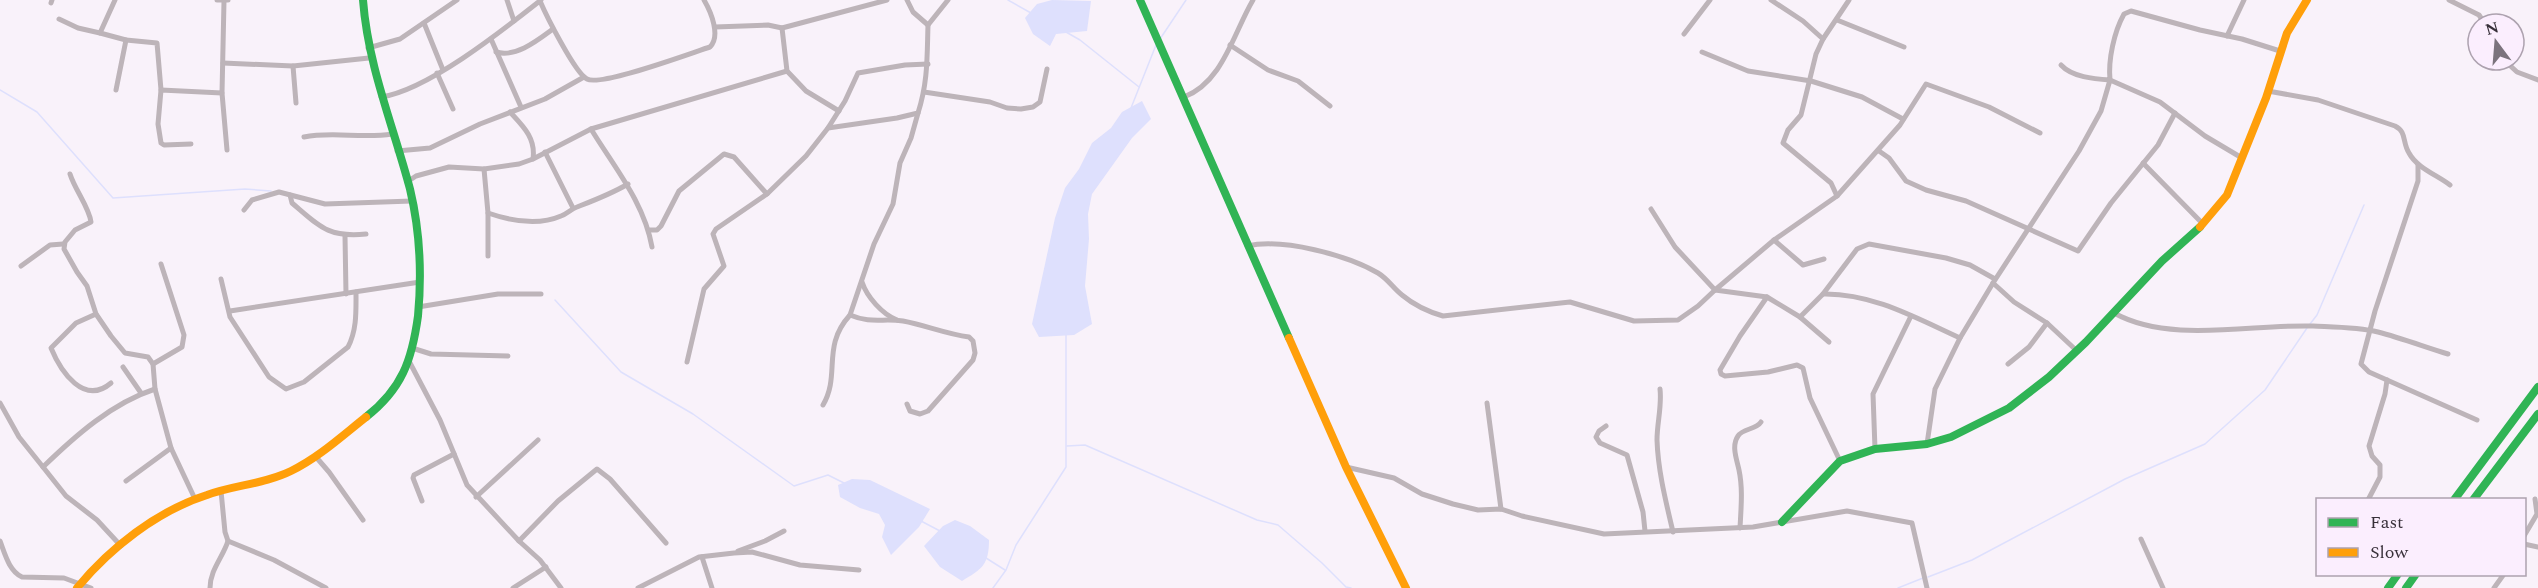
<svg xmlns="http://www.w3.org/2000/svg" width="2538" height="588" font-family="Spectral,serif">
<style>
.water{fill:#dee0fd}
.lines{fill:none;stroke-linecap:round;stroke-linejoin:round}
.stream{stroke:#dee0fd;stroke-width:1.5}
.street{stroke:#bdb4b9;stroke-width:5}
.fast{stroke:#30b455;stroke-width:8}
.slow{stroke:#ff9f0a;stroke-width:8}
</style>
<rect width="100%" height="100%" fill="#f9f2fa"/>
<g class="water">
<path d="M1052,0L1091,1L1087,31L1056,34L1050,46L1033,34L1025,18L1037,4Z"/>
<path d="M1142,101L1151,119L1132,138L1092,194L1088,214L1089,239L1085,286L1092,324L1074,335L1039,337L1032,324L1055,218L1065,188L1079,169L1092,143L1111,128L1122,112Z"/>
<path d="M852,479L870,480L930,509L919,527L891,555L882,537L885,525L879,514L860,508L840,497L838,485Z"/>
<path d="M955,520L970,526L989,540C989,565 982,569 962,581L940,567L924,546L943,526Z"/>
</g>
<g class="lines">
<g class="stream">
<path d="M1008,0L1031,13"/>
<path d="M1066,32L1080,40L1139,87"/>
<path d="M1160,39L1186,0"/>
<path d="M0,90L37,112L113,198L245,189L271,191"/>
<path d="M1131,108L1156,45"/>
<path d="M555,300L621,372L693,414L794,486L828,475L844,483"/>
<path d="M2310,324L2317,315L2364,205"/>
<path d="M1067,446L1085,445L1257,520L1278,525L1322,563L1346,587L1351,588"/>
<path d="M921,521L940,531"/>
<path d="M986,558L1005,570"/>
<path d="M1928,577L1972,560L2125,479L2205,444L2265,390L2307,328"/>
<path d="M993,588L1006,570L1016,545L1066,467V335"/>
<path d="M1898,588L1923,578"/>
</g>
<g class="street">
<path d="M217,0H228"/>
<path d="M507,0L514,21"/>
<path d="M907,0L913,12L928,25"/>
<path d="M1771,0L1803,21L1823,39"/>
<path d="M2449,0L2479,15L2485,24"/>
<path d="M540,1C546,15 575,73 587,79C600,87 691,53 710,47C721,36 711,12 704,0"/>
<path d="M51,3L52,0"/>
<path d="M59,19L78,28L100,33L115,0"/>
<path d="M1837,20L1904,47"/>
<path d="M424,23L443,70"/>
<path d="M715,27L768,25L782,28L887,0"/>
<path d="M782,28L787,71L806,91L839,111"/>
<path d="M100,33L126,40L157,43L161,90"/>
<path d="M1684,34L1710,0"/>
<path d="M2227,36L2244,0"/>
<path d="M491,39L521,107"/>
<path d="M1230,45L1268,70L1298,81L1330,106"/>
<path d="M368,48L400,39L457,0"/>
<path d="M496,52C516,58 538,40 553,29"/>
<path d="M1702,52L1748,71L1811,81L1862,97L1903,119"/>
<path d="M2504,60L2517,72L2538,80"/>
<path d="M223,63L293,66L369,58"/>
<path d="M2061,65C2072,77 2094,79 2110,80C2108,60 2114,32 2124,14L2131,11L2200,30L2242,39L2280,51"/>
<path d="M293,66L296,103"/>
<path d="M437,73L453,109"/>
<path d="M116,90L126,40"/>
<path d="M2268,91L2318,100L2395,126C2407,132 2402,142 2409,153C2417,168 2437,175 2450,185"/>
<path d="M924,92L990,102L1007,108L1021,109L1033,107L1040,102L1047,69"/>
<path d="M222,93L227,150"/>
<path d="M381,97C428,90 503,30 541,0"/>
<path d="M1184,97C1223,82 1233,34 1253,0"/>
<path d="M510,112C523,126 536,138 533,159"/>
<path d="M828,128L845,101L858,73L905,65L928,64"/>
<path d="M591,129C614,167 644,202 652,247"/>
<path d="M304,137C333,131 362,139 392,134"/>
<path d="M191,144L164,145L161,143L158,124L161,90L222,93L224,1"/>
<path d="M397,151L430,148L480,124L545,99L584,77"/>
<path d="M1879,151L1889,158L1906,181L1926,190L1966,201L2078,251L2111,203L2158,145L2175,113"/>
<path d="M545,152L573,208"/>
<path d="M2143,163L2202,223"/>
<path d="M2418,165V181L2375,311L2361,364L2369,372L2477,420"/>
<path d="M484,169L488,213V256"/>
<path d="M70,174C75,190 89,207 91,222L75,230L65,242L64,249L77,272L87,286L96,314L111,336L125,353L148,357L153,364L155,389"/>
<path d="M407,182L416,176L449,167L484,169L519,164L533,159L591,129L787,71"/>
<path d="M290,195L292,203C319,226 328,238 366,234"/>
<path d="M1837,196L1831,183L1783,143L1788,130L1801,115L1816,54L1823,39L1849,0"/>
<path d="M244,210L252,200L279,192L325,204L412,201"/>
<path d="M488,213C511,221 538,226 561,216C567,214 571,209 577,207C595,200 611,194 628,184"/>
<path d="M649,230H657L661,226L679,191L724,154L734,157L767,194"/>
<path d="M345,236L346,294"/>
<path d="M1774,240L1803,265L1824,259"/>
<path d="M1247,246C1283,238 1347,255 1378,273C1388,279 1393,288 1402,295C1414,305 1429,312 1443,316L1570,302L1634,321L1678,320L1698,306L1715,290L1675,247L1651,209"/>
<path d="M21,266L50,245L63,244"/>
<path d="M221,279L230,317L269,377L286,389L304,382L348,347C357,330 356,311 356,292"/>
<path d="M862,282C867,297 882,314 897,320"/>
<path d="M1993,283L2014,302L2047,323L2077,351"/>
<path d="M1715,290L1774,240L1837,196L1900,125L1926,84L1989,107L2040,133"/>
<path d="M1715,290L1767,297L1800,317L1823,294C1872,293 1916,318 1960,338"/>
<path d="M1823,294L1857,249L1869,244L1946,258L1970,265L1995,279"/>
<path d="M1767,297L1740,336L1720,370L1721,374L1725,376L1768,372L1797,365L1803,368L1810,398L1840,461"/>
<path d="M418,307L498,294H541"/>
<path d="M230,311L420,282"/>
<path d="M2114,313C2170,344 2251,324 2313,326C2334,327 2358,327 2378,332C2401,338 2425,347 2448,354"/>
<path d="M96,314L76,323L51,348C61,372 84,406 111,383"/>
<path d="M850,315C871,324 883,318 903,321C925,325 946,334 969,337L973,341L975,353L973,360L928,411L920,414L910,411L907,404"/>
<path d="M1800,317L1829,342"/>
<path d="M412,348L431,354L508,356"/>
<path d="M409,361L440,420L467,485L519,541L540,560L561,588"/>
<path d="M687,362L704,289L724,266L713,234L716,229L767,194L806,156L828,128L897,118L918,113C928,82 927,57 928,25L948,0"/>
<path d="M153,364L182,347L184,335L161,264"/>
<path d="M2008,364L2029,347L2047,323"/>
<path d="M123,367L141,393"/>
<path d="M1660,389C1662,406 1657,423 1657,440C1658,471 1666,502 1673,532"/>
<path d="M0,403L19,437L43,467C75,436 112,403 155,389L171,448L195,499"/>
<path d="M1487,403L1501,509"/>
<path d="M823,405C841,374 821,347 850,315L874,244L893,204L900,163L911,138L918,113"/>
<path d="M1606,426L1599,431L1596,437L1600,443L1627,455L1643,512L1645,531"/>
<path d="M1927,444L1935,389L1960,338L1993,283L2079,151L2101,111L2110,80L2160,102L2205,136L2242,158"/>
<path d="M1875,449L1873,394L1911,316"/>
<path d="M316,457L329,472L363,520"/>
<path d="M43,467L66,496L97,520L121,546"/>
<path d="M1346,467L1394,478L1422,494L1453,504L1478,510L1501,509L1522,516L1604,534L1753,527L1847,511L1912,523L1927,588"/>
<path d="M126,481L171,448"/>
<path d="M221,491L225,532L228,541L274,560L326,588"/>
<path d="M476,497L538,440"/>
<path d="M2368,500L2380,477V465L2372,456L2369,446L2385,394L2387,380"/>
<path d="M422,501L413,478L414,475L454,454"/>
<path d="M1740,528C1741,508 1743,489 1739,470C1737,460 1731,446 1738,436C1743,428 1756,430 1761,422"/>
<path d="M2524,536L2537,514L2535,499"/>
<path d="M2141,539L2163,588"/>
<path d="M0,541C5,554 9,571 22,577L64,578L91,588"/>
<path d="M519,541L558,501L597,469L610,479L666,543"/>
<path d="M2524,544L2538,547"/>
<path d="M738,551L765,541L784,531"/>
<path d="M702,557L712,588"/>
<path d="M210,588C210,570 223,557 228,541"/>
<path d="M513,588L546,567"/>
<path d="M638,588L699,557L734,553L752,552L800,565L859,570"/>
<path d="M2494,588L2504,574"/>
</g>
<g class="fast">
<path d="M363,0C368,66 393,125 410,189C420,231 422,273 418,316C412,360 402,389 366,417"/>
<path d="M1140,0L1289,338"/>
<path d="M2454,500L2538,387"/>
<path d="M2473,500L2538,414"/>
<path d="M1782,522L1840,461L1875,449L1927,444L1951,437L2009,408L2049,377L2086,342L2162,261L2200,227"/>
<path d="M2388,588L2398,574"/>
<path d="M2406,588L2416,574"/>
</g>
<g class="slow">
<path d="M2200,227L2227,195L2266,98L2287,33L2307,0"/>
<path d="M1289,338L1346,467L1406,588"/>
<path d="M77,588C110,548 157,511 207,495C234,485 265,484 291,471C318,458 342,436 366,417"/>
</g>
</g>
<rect x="2316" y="498" width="210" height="78" fill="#fbeefe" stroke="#ada2af" stroke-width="1.5"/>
<rect x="2328" y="518" width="30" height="9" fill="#30b455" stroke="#ada2af" stroke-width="1.5"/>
<text x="2370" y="528" font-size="18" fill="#372f39">Fast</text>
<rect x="2328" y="548" width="30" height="9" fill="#ff9f0a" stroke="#ada2af" stroke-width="1.5"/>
<text x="2370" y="558" font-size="18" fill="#372f39">Slow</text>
<g transform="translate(2496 42) rotate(344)"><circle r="28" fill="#fbeefe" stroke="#ada2af" stroke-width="1.5"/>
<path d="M0-4.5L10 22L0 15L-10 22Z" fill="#7b737d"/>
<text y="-9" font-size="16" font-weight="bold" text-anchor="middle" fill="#372f39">N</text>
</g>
</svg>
